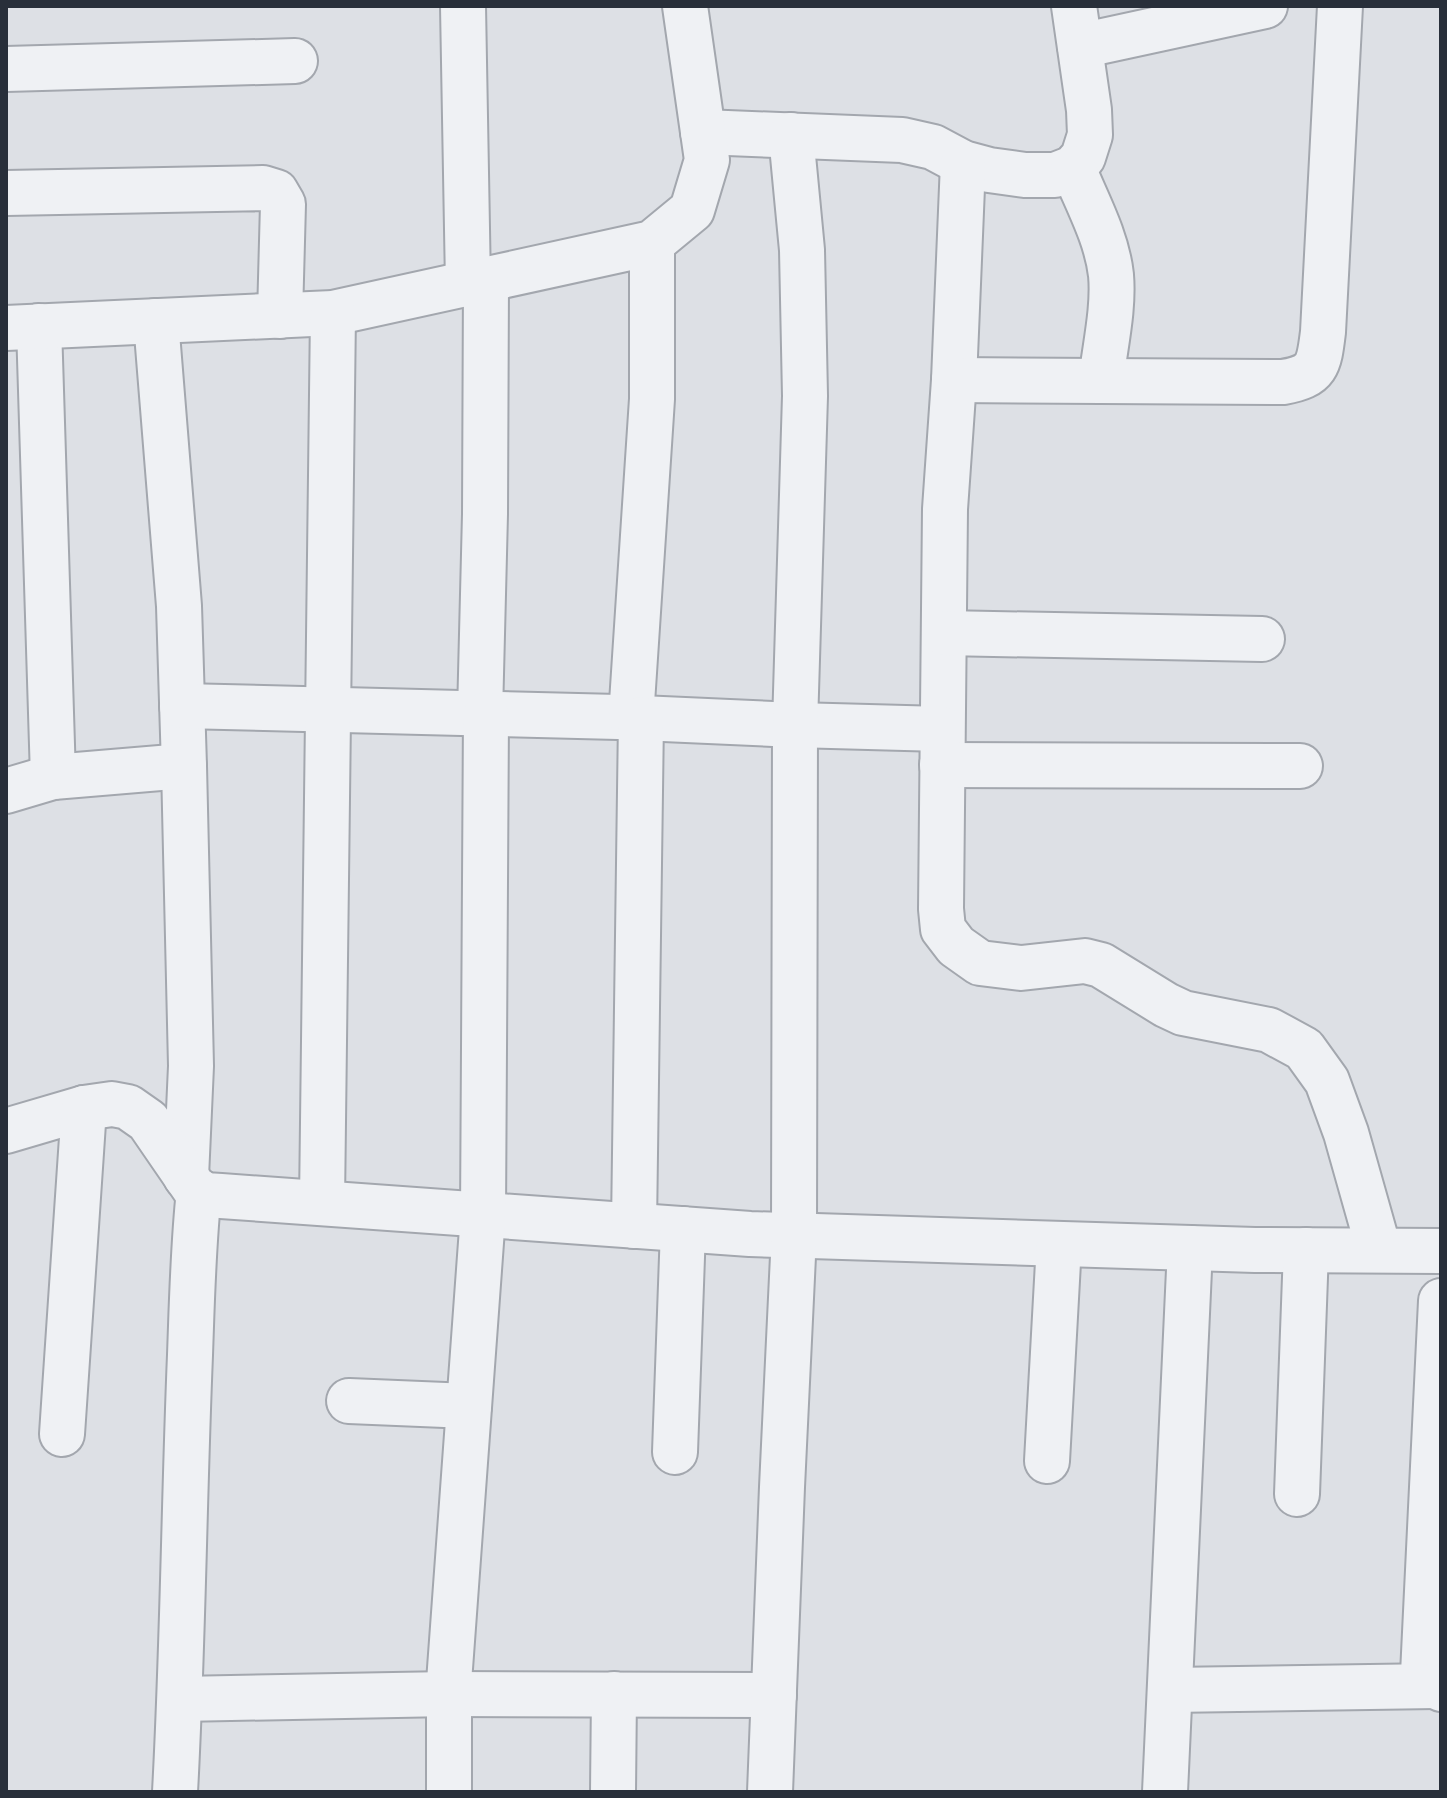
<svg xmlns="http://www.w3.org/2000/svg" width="1447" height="1798" font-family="Ubuntu,sans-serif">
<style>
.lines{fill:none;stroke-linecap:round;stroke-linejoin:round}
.minor-casing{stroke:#a3a7ae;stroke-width:48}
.minor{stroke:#eff1f4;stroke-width:44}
</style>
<rect width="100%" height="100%" fill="#dde0e5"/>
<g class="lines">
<defs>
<g id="minor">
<path d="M463,6L468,284"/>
<path d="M1080,46L1265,6"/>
<path d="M6,69L295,61"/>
<path d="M703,132L902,140L933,147L963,163L989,170L1025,175H1055L1073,168L1083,157L1090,135L1089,110L1074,6"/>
<path d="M963,163L954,380L945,509L941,909L943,929L956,946L980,963L1021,968L1085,961L1101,965L1166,1005L1183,1013L1269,1030L1304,1049L1327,1081L1346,1133L1379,1250"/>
<path d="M1073,168C1087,202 1107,238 1111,275C1114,309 1105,346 1101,381"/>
<path d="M6,193L263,188L276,192L283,204L280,316"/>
<path d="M156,321L179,606L184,766L191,1066L186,1177"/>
<path d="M39,326L53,777"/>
<path d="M6,328L333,313L652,243L692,210L707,160L685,6"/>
<path d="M954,380L1283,382C1318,376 1319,365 1323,332L1340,6"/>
<path d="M944,633L1262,639"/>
<path d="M182,706L618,717L795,725L942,729"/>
<path d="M480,714L485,514L486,280"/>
<path d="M631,718L652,399V243"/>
<path d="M942,765L1300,766"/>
<path d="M6,791L53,777L184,766"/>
<path d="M6,1131L84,1108L112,1104L128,1107L148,1121L194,1188L205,1195L221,1196L750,1234L1255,1250L1441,1251"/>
<path d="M322,1203L333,313"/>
<path d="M634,1226L641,719"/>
<path d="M1441,1301L1423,1674L1436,1686L1441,1689"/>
<path d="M349,1401L469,1406"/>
<path d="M62,1434L84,1108"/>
<path d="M675,1452L683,1229"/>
<path d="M1047,1461L1059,1244"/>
<path d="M1297,1494L1306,1250"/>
<path d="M1170,1690L1436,1686"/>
<path d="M180,1699L449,1694L774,1695"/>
<path d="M175,1792C183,1646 184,1500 190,1355C192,1300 193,1246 199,1191"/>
<path d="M449,1792V1682L483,1215L486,714"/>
<path d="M613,1792L614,1694"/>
<path d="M770,1792L782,1487L794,1235L795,725L805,396L802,250L791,135"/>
<path d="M1165,1792L1190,1248"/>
</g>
</defs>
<use href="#minor" class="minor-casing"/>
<use href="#minor" class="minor"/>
</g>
<rect width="1447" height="1798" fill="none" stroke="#282f3a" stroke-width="16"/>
</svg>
